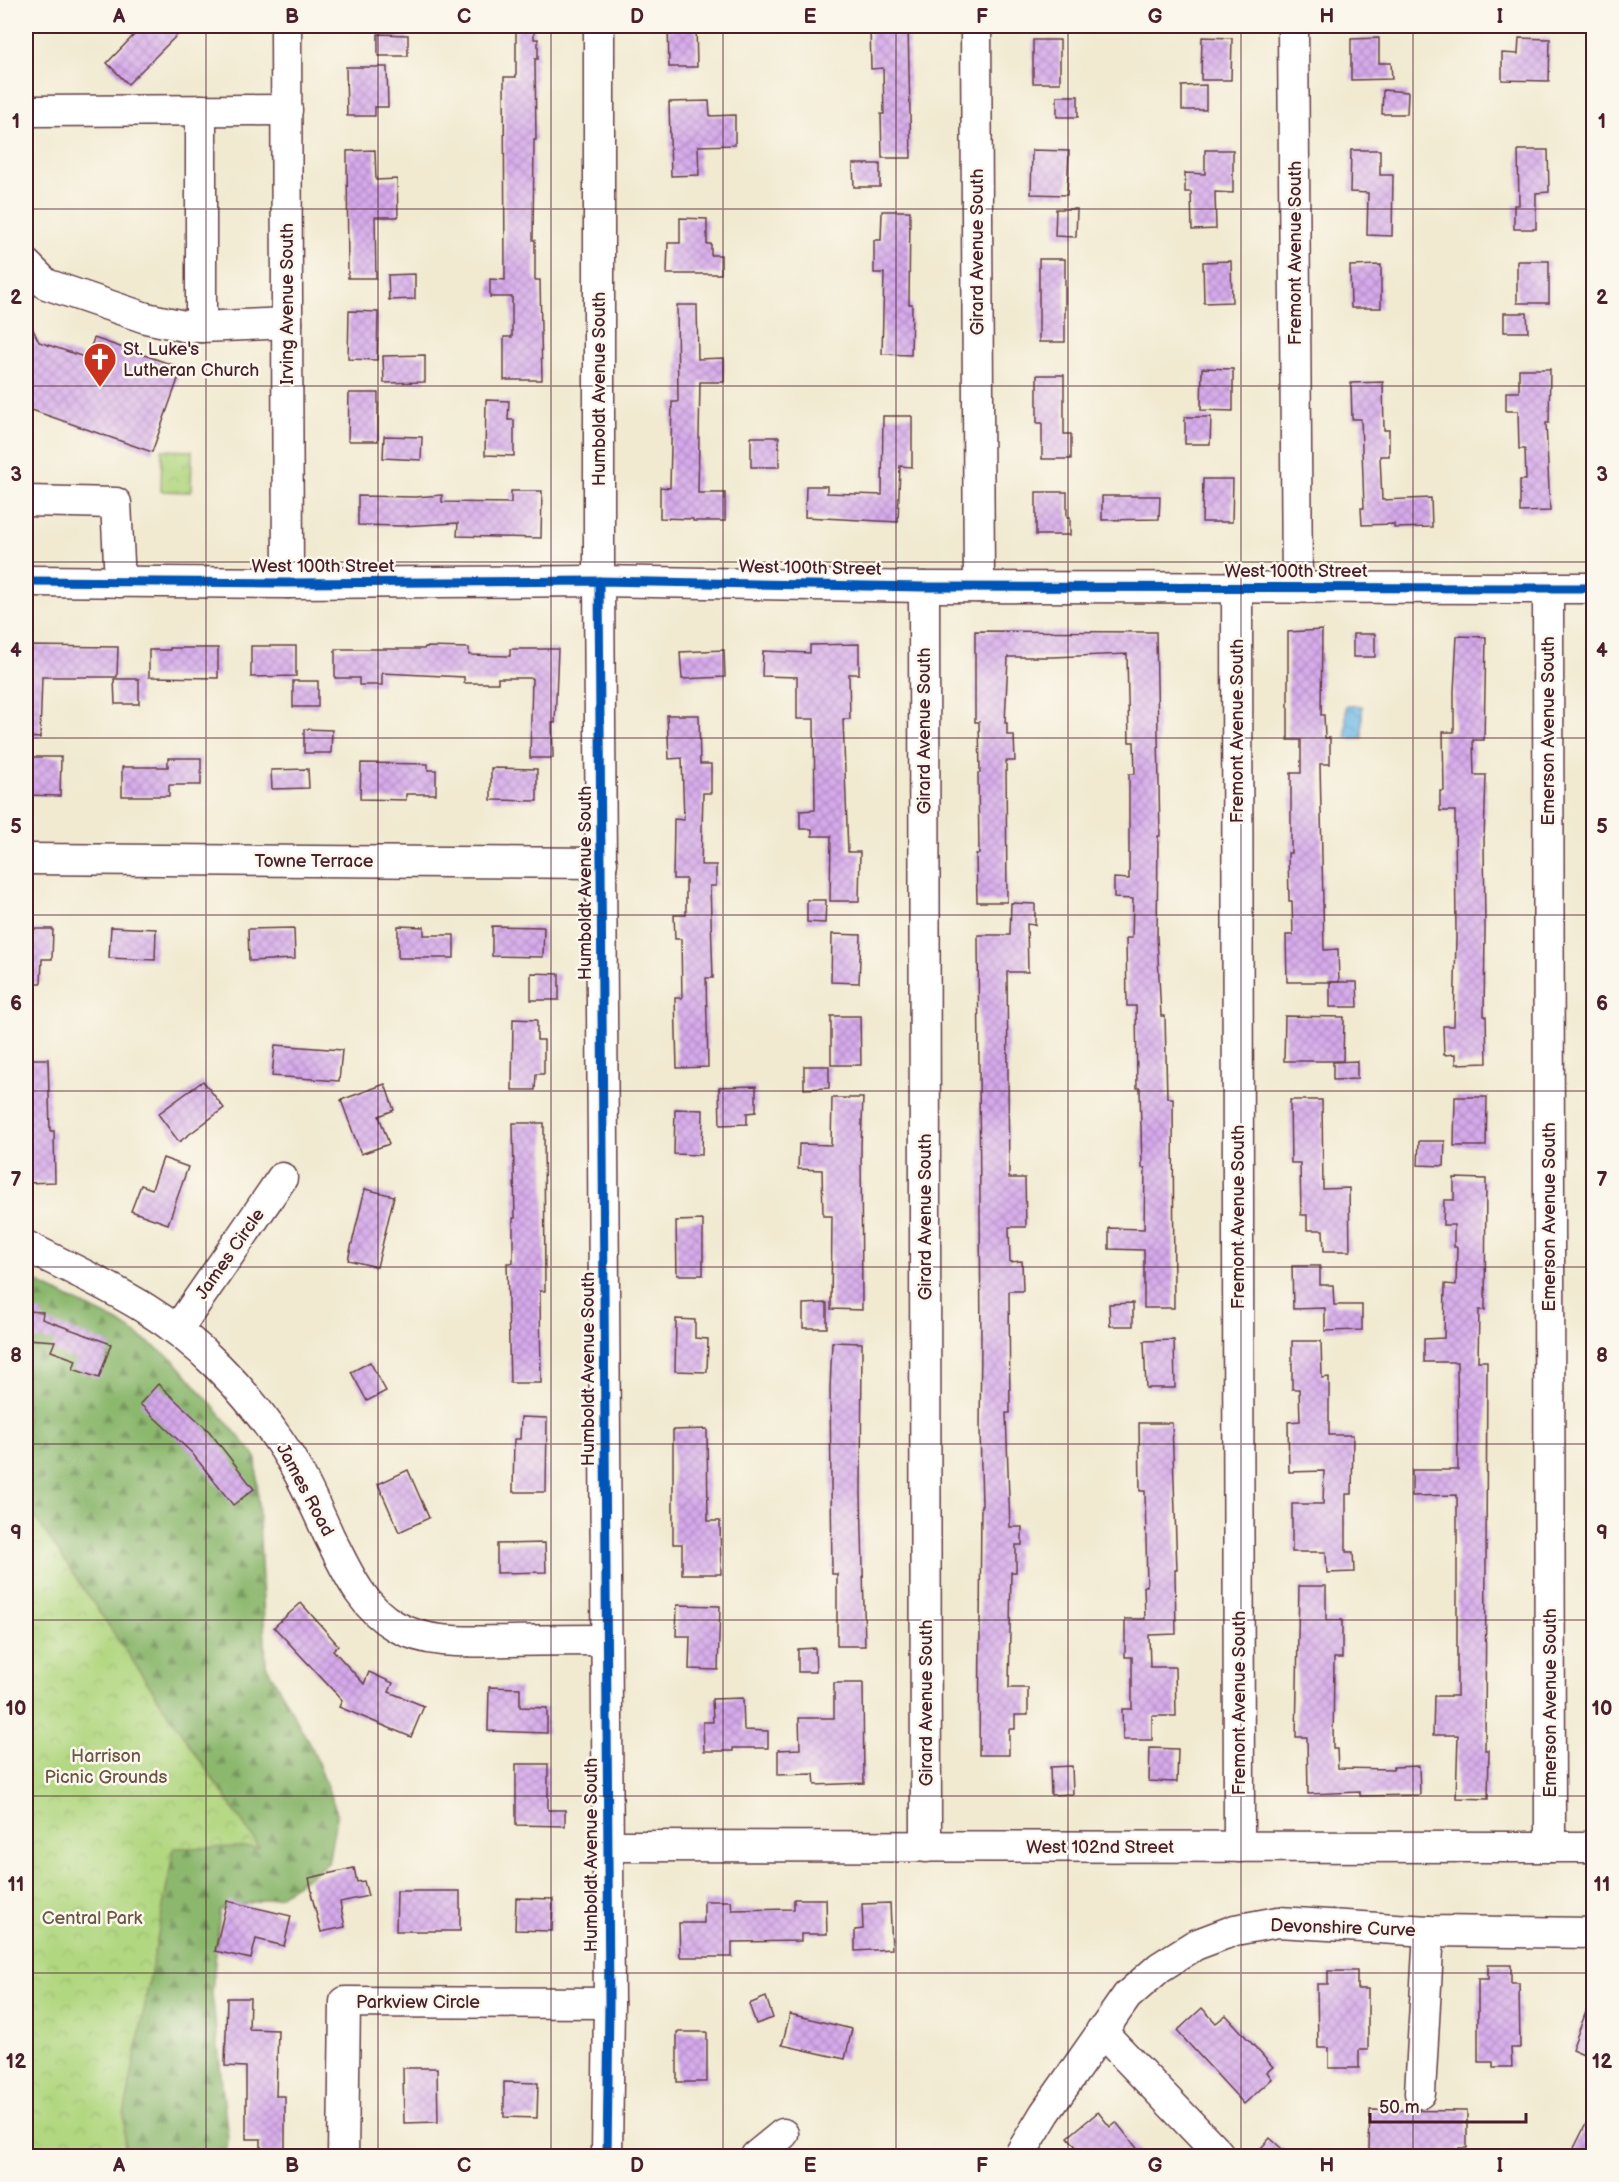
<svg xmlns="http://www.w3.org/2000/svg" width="1619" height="2182" font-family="'Balsamiq Sans',sans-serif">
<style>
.forest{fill:url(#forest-firs);stroke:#6b6c4c;stroke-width:1.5}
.park{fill:url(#park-crowns);stroke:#7e7b56;stroke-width:1.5}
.water{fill:url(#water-waves);stroke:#5c6c89;stroke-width:1.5}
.building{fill:url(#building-cross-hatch)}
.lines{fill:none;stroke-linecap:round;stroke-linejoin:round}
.minor-casing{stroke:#633d44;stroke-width:33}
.path{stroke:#633d44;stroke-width:4;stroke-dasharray:4.5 4.5;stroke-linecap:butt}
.minor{stroke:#fff;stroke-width:30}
.cycleway-casing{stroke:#fbf7ec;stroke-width:13}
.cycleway{stroke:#0057b8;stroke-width:9}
.grid{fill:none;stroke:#4a1f2b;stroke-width:1.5;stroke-opacity:0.55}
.labels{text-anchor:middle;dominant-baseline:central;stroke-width:5;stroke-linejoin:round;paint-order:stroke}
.street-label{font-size:18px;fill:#4a1f2b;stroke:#fbf7ec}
.poi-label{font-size:18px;fill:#4a1f2b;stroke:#fbf7ec;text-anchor:start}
.park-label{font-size:18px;fill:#695644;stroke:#fbf7ec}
.neatline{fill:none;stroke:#4a1f2b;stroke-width:2}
.grid-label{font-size:20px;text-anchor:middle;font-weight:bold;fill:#4a1f2b}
</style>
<defs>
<pattern id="forest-firs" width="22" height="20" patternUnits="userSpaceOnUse" patternTransform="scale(1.5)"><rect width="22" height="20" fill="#8cb86e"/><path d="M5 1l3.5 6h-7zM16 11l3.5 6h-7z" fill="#74955b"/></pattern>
<pattern id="park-crowns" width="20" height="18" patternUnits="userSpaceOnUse" patternTransform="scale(1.5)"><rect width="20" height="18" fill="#b1d780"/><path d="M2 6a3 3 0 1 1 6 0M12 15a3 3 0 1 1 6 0" fill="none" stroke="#9ab86f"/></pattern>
<pattern id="water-waves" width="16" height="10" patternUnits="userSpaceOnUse" patternTransform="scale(1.5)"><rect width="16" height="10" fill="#6ebae7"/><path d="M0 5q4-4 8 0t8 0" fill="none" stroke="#619fc6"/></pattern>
<pattern id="building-cross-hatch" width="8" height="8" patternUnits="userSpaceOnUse" patternTransform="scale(1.5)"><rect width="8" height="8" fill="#d6aaec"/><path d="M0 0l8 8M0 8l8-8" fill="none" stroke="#b08abf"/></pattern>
</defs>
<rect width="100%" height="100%" fill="#fbf7ec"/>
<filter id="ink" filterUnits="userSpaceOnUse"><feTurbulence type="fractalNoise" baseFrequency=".0167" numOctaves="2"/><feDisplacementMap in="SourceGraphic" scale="12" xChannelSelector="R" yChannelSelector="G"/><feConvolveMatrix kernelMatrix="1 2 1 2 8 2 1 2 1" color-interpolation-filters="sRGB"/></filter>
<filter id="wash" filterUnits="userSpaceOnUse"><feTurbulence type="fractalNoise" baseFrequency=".008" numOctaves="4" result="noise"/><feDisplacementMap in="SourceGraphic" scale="24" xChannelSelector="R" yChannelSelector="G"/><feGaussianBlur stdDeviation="1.35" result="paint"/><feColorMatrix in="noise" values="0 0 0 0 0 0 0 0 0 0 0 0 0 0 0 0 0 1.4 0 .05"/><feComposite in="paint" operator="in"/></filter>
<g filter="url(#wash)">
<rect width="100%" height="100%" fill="#f1ead1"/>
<path class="forest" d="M26,1277L118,1322L174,1360L256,1457L266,1665L313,1750L337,1813L328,1863L279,1896L220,1910L212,1993L228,2139L226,2156H26Z"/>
<g class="park">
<path d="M162,450L192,451L191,492L161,491Z"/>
<path d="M26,1504L259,1847L174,1848L124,2116L125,2156H26Z"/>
</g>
<rect class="water" x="1346" y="706" width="16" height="32"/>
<g id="blocks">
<g class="building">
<path d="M124,26H186L128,84L107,63L134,35Z"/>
<path d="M516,26H534V39H538V59H535L536,140H534L533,240H535V280H540L542,380H504V337H512V297H490V279L505,280L504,77H516Z"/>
<path d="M668,26H696L697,67H669Z"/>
<path d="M870,26H908L911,158H882L881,114H884L883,68L871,69Z"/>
<path d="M378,34L408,35V56H378Z"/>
<path d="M1202,37L1232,38L1231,80H1201Z"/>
<path d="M1379,38V63H1391L1392,79L1351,80V39Z"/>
<path d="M1519,38L1550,39L1549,81L1502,80V53L1518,54Z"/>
<rect x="1033" y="40" width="27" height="43"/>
<path d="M346,67H387L388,107H375V116H347Z"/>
<path d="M1206,85V110H1182V86Z"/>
<path d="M1383,90L1408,92L1407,114H1382Z"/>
<rect x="1057" y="96" width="21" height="21"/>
<path d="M709,101L710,116L735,115V145L698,146L699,175L671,176L669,102Z"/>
<path d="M375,150L376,180L397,179L398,217H375L376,278H348L347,151Z"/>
<path d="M1032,150L1069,151L1067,195L1031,194Z"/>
<path d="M1205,150H1233V193L1215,192L1216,229L1192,230L1191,192H1185V173L1205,174Z"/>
<path d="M1351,150H1380V175H1393L1392,236L1367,235L1368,193L1350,192Z"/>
<path d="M1518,150H1548L1549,192L1536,193V229H1514V205H1519Z"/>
<path d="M853,164H880V187H854Z"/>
<path d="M1056,209H1077L1076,237L1055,236Z"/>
<path d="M882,211H910L909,304H912L911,355L882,354L884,273H874V240H881Z"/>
<path d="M680,218L707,219V244H711V255H721V274H667L668,243H680Z"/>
<rect x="1039" y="259" width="26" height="83"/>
<path d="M1231,261L1232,302L1204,303L1203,262Z"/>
<rect x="1517" y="261" width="32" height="42"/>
<path d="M1381,265V308H1351L1350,266Z"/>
<path d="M415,274V299L389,300L388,275Z"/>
<path d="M677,305H697L698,359L724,358V382H700L698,493H725V521H693V519L660,518V487L670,488L672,402H678Z"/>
<path d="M349,311L378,312L377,360L348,359Z"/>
<path d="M1504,313H1527L1528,332H1504Z"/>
<path d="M26,315L39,342L87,358L94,338L182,368L152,452L26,408Z"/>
<path d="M425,355V382L384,383L383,356Z"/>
<path d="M1202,368L1233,369V411L1201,410Z"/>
<path d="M1519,369H1550L1549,423H1546L1550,511L1520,512V480H1526L1525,449H1519L1518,411H1506V392H1519Z"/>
<path d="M1037,375H1064V434H1071V459H1042V423H1037Z"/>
<path d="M1383,382L1384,430H1389V456H1380L1382,500L1431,498L1432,527L1394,528V524L1362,525L1361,508H1364L1361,419H1352L1351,383Z"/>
<path d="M349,393H378V441H348Z"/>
<path d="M486,400L509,401L508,420H514V456L485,455Z"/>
<path d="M883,416H912V467L900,466L898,522L805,517L806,486H827V493L882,495Z"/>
<path d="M1185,417H1211L1210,444H1185Z"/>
<path d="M384,436L422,437L421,460L383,458Z"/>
<rect x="751" y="437" width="28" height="30"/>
<path d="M1203,479H1233L1232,522H1202Z"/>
<path d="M511,491H542L541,538L457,536L458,523L401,526L358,525V496L415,497L442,495V502L511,503Z"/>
<path d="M1036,492H1067V517H1070V535H1036Z"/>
<path d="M1102,496H1160L1159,519L1102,520Z"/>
<path d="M1322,630L1321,715H1324L1325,738H1330V764H1320L1324,950L1338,949L1339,982H1287L1286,935H1293L1292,901H1289L1288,853H1291V773H1301V740H1288V632Z"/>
<path d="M975,631L1156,632L1160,836H1158L1157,937L1161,1016H1165L1167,1098H1173L1174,1308H1144V1250L1109,1249V1228L1144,1229L1145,1168H1142L1140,1088H1137L1136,1006H1127L1126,938H1132L1133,899L1114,898V878L1129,879V774H1135L1134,742H1129L1127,654L1053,657H1008L1005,723H1007V735H1014L1015,761H1006L1007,902H977L976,854H979L978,773H980L979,722H975Z"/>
<rect x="1353" y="634" width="22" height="23"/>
<path d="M1457,636L1486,637L1484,740H1473L1474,775H1486L1484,841L1485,928L1484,1016H1486L1487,1063L1456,1064V1054L1444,1055L1443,1026H1454L1456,937L1455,811H1440V791H1444L1443,732H1454V691Z"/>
<path d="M859,644V674H849L850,719H843L848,852H860L859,901H830L831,836H812V829H800V811L815,810L814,719H797V677L762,676L763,651L810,653V645Z"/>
<path d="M26,646L118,647L117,677H42L40,738L26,737Z"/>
<path d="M251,646H296V676L251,677Z"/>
<path d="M425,647L469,648V655L510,656V649H558L555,723H552L553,758H530L532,678H498V683H464V677L382,673V685H359V678H335V649H424Z"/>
<path d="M170,648H218V678L149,677V650H170Z"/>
<path d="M724,650L725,677L682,679L680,652Z"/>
<path d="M114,679H139V704H115Z"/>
<rect x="293" y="681" width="25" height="26"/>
<path d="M667,715H699L700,764H711V793H703L701,865H716V886H710L713,978H706L708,1067L677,1068L675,998H682L681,939H675L674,915H686V879H673L674,819L684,820L682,758L669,759Z"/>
<path d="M304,729L332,730L331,753H304Z"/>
<path d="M26,757H61L60,796L26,795Z"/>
<path d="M168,758H201V785H169V796H122V767H168Z"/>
<path d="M361,763L428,764V770H436V794H406V800L360,799Z"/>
<path d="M491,768L537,769V801L491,800Z"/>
<path d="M308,769L309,788L272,789L271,770Z"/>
<path d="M807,900H826L825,923L807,922Z"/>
<path d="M1011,903L1035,904V925L1027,924L1028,972H1007L1009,1178H1025L1026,1227H1009L1010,1262L1022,1261L1023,1291H1009L1010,1413H1006L1010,1527H1022V1545H1016V1572H1011L1009,1688H1028V1715H1015V1729H1009V1755H979L981,1505H982L980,1428L981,1343L978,935H1010Z"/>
<path d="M398,926L424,927V935H454V958H398Z"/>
<path d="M492,926L544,927L543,957L492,956Z"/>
<path d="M111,927L156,929L155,960L109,958Z"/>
<path d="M294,928L295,959L249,961L248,929Z"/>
<path d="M26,929H53L52,959H42L41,983H26Z"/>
<path d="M832,934L861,935L859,983L831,982Z"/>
<path d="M531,973L559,974V1000H531Z"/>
<path d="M1330,982H1357L1358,1007H1330Z"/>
<path d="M831,1016H860L861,1065H831Z"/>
<path d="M1285,1016L1344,1017L1343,1061H1284Z"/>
<path d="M513,1019L537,1020V1040H544V1074H536L535,1090H512Z"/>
<path d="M275,1045L342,1050L339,1081L272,1076Z"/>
<path d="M26,1059H48L50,1131H54L55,1182L26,1183Z"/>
<path d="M1357,1061V1079L1333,1080V1062Z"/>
<path d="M804,1066H829V1088L804,1089Z"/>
<path d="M203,1081L224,1108L179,1142L158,1114Z"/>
<path d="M385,1084L394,1110L379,1116L389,1144L361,1154L341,1100Z"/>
<path d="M756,1086V1112L747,1113V1124L720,1125L719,1087Z"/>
<path d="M1455,1097H1487L1486,1146H1454Z"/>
<path d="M832,1098H863L861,1146L862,1310L831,1309L832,1216H823L822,1170L798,1169L799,1144L831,1145Z"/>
<path d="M1290,1100H1322L1323,1189L1349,1188L1350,1251H1324L1323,1230H1307V1215H1301L1300,1163H1291Z"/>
<path d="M675,1109L703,1110L702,1155L674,1154Z"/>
<path d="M513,1123H544L545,1291H540L541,1383H510L507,1263H513V1218H515Z"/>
<path d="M1419,1141H1445L1444,1166L1418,1165Z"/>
<path d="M163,1158L188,1167L168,1224L131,1211L141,1185L152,1189Z"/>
<path d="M1454,1178L1486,1179L1485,1310H1479L1478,1361H1487L1485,1750H1489L1488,1799L1456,1798L1458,1735H1433L1434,1696H1457V1495L1412,1496V1470H1458L1457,1362H1424V1339L1444,1338L1445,1284L1456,1285L1457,1247H1454V1225H1443L1444,1200H1454Z"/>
<path d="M365,1189L394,1196L377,1267L348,1260Z"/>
<path d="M703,1220V1275H677L676,1221Z"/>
<path d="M1292,1266H1320V1285H1333L1334,1305H1362V1330L1325,1331V1308L1293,1309Z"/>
<path d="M827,1303V1328H803V1304Z"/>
<path d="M1133,1303V1326H1110L1109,1304Z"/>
<path d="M26,1311L43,1312L42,1319L111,1344L99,1378L73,1369L76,1360L51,1351L55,1341L26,1339Z"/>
<path d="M676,1319L695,1320V1338L708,1339L707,1372L675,1371Z"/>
<path d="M1174,1340L1175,1388H1146L1144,1341Z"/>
<path d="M1292,1341H1321L1322,1378L1329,1377V1435H1353L1352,1494H1346V1552H1353L1354,1572L1327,1573L1326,1552H1292V1504H1323L1324,1471L1289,1472L1288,1422L1300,1421L1299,1389H1292Z"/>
<path d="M832,1342L862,1343L861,1493L865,1646H837V1574H832L830,1389Z"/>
<path d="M370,1362L386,1391L367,1401L351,1372Z"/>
<path d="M158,1384L209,1431L254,1489L233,1505L192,1453L140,1404Z"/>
<path d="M521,1417L547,1418L546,1492H513L514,1439H520Z"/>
<path d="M1139,1423H1172L1177,1570H1175L1176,1634L1149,1635L1150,1667H1175L1176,1716H1152V1740H1123L1122,1709H1132V1657H1125V1619H1145L1144,1586H1147L1145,1491H1140Z"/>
<path d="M707,1429L708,1521H720L721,1574H682V1544H673V1430Z"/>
<path d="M408,1470L429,1518L399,1532L378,1484Z"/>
<path d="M545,1543L546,1572L497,1573V1544Z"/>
<path d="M1299,1586H1326V1620H1342V1658H1334L1333,1749H1337L1338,1768L1393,1769V1767L1419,1766L1420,1795L1360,1796V1792L1308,1794L1307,1737H1296Z"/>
<path d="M301,1603L338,1645L333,1650L364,1684L369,1672L393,1683L389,1692L424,1706L411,1737L339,1707L342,1700L274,1627Z"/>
<path d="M677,1605L720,1606L718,1670L689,1669L690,1636H676Z"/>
<path d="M815,1648L816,1672H798V1649Z"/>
<path d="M834,1683H863L864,1783L815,1785L814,1774L778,1775V1750L800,1749L799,1718H834Z"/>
<path d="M489,1687L520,1688V1707L547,1708V1733L488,1731Z"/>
<path d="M743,1698L744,1730L768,1731V1748H733V1751H704L703,1722H713L712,1699Z"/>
<path d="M1150,1748L1178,1749L1177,1782L1149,1781Z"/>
<path d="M516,1764H548V1810H565V1826L516,1825Z"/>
<path d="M1072,1766L1073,1794L1051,1795L1050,1767Z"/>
<path d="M354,1868L357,1882L364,1881L368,1896L340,1902L345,1927L321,1932L311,1893L312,1892L309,1878Z"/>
<path d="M397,1891H460V1931H396Z"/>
<path d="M516,1898L553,1899L552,1931L515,1930Z"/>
<path d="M794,1899H826L827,1934H801V1941L732,1942V1957H680L679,1923H704V1901H731L732,1910L794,1909Z"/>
<path d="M227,1901L291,1916L284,1946L256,1939L251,1959L215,1951Z"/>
<path d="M890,1903L892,1949L855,1951V1930L863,1929L862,1904Z"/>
<path d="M1488,1965H1511V1983H1519L1520,2048H1511L1512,2067H1493V2062H1478V1979H1488Z"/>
<path d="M1328,1971H1357V1989H1368V2050H1359V2068H1329V2048H1318L1317,1984H1328Z"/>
<path d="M1592,1996H1593V2058L1572,2049Z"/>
<path d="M766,1997L773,2018L756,2024L749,2004Z"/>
<path d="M227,1998H250L249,2029L278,2030L276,2096H285V2157H261V2139H246V2067L225,2066Z"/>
<path d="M1202,2008L1216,2023L1226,2015L1273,2067L1267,2072L1272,2079L1244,2104L1177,2031Z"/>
<path d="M790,2014L852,2029L845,2059L782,2045Z"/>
<rect x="677" y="2032" width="30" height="50"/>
<path d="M403,2068H437L438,2122L404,2123Z"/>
<path d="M504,2082L538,2083L537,2118L504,2117Z"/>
<path d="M1370,2110L1467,2111V2148H1459V2157H1386V2151L1369,2150Z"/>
<path d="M1593,2110V2157H1585L1573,2150Z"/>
<path d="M1098,2112L1110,2127L1116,2122L1144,2157H1084L1068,2137Z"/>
<path d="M1270,2138L1291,2157H1253Z"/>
</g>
</g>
</g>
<g filter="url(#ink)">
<use href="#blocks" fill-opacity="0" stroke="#633d44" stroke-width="1.5"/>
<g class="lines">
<defs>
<g id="minor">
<path d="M286,26L288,583"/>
<path d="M599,26V581L609,2003L607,2156"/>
<path d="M976,26L979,587"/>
<path d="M1293,26L1297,588"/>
<path d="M201,110V327L287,323"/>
<path d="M26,111L287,110"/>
<path d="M26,264L46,284L146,318L184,326L201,327"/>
<path d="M26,501L116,503L120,582"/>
<path d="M26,581L288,583L599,581L924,587L1594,588"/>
<path d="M924,587L926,1847"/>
<path d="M1237,587L1239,1847"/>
<path d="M1548,588L1550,1847"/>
<path d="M26,859L602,863"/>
<path d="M26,1246C66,1266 108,1285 146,1309C198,1341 244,1389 278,1439C299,1469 314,1503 329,1536C346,1569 361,1607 395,1626C431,1646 472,1641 511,1641C543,1640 575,1640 607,1640"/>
<path d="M177,1330L282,1178"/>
<path d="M607,1846L1594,1847"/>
<path d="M1101,2031L1218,2153"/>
<path d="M1420,2093L1429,1931"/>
<path d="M343,2156L345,2002L609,2003"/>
<path d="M756,2156L783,2134"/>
<path d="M1019,2156L1045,2113L1127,1996L1160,1967L1195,1945L1235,1930L1278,1922L1429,1931L1594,1933"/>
</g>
</defs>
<use href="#minor" class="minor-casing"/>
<path class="path" d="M26,1928V1930"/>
<use href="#minor" class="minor"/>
<defs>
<g id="cycleway">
<path d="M26,581L288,583L599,581L924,587L1594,588"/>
<path d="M599,581L609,2003L607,2156"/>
</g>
</defs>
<use href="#cycleway" class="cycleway-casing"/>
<use href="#cycleway" class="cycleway"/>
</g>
</g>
<path class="grid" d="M206,26V2156M378,26V2156M551,26V2156M723,26V2156M896,26V2156M1068,26V2156M1241,26V2156M1413,26V2156M26,209H1594M26,386H1594M26,562H1594M26,738H1594M26,915H1594M26,1091H1594M26,1267H1594M26,1444H1594M26,1620H1594M26,1796H1594M26,1973H1594"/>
<defs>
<symbol id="church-pin" viewBox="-11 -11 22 30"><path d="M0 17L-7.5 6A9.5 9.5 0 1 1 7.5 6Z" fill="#c8321e" stroke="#fbf7ec"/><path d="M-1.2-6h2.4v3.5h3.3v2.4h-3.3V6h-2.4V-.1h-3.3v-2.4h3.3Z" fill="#fff"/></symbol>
</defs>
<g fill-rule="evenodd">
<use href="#church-pin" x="81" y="340" width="38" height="52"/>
</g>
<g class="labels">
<g class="street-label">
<text transform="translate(977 252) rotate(-90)">Girard Avenue South</text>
<text transform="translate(1295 253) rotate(-90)">Fremont Avenue South</text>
<text transform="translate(287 304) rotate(-90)">Irving Avenue South</text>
<text transform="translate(599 389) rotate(-90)">Humboldt Avenue South</text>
<text x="323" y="566">West 100th Street</text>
<text transform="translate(810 568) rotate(1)">West 100th Street</text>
<text x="1296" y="571">West 100th Street</text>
<text transform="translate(924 731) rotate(-90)">Girard Avenue South</text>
<text transform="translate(1237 731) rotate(-90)">Fremont Avenue South</text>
<text transform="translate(1548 731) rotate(-90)">Emerson Avenue South</text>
<text x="314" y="861">Towne Terrace</text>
<text transform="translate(585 883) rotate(-90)">Humboldt Avenue South</text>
<text transform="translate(925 1217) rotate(-90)">Girard Avenue South</text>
<text transform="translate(1238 1217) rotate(-90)">Fremont Avenue South</text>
<text transform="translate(1549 1217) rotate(-90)">Emerson Avenue South</text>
<text transform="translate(230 1254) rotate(-55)">James Circle</text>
<text transform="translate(588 1369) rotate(-90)">Humboldt Avenue South</text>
<text transform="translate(305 1490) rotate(62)">James Road</text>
<text transform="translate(926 1703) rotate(-90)">Girard Avenue South</text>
<text transform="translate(1239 1703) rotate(-90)">Fremont Avenue South</text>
<text transform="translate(1550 1703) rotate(-90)">Emerson Avenue South</text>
<text x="1100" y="1847">West 102nd Street</text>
<text transform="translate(591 1855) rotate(-90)">Humboldt Avenue South</text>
<text transform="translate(1343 1928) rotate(2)">Devonshire Curve</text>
<text x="418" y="2002">Parkview Circle</text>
</g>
<g class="poi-label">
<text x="123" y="349">St. Luke's<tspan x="123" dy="21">Lutheran Church</tspan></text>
</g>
<g class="park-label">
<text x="106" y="1756">Harrison<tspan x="106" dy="21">Picnic Grounds</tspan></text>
<text x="92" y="1918">Central Park</text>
</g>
</g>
<rect width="1619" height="2182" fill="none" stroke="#fbf7ec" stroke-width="66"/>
<path d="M1370 2113v9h156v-9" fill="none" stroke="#4a1f2b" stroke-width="3"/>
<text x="1379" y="2113" font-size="18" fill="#4a1f2b" stroke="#fbf7ec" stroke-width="4.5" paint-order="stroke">50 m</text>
<rect x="33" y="33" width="1553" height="2116" class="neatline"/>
<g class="grid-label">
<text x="119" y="23">A</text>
<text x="292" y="23">B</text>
<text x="464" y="23">C</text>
<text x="637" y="23">D</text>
<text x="810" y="23">E</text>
<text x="982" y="23">F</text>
<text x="1155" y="23">G</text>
<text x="1327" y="23">H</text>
<text x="1500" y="23">I</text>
<text x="16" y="128">1</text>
<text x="1602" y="128">1</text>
<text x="16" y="304">2</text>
<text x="1602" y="304">2</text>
<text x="16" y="481">3</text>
<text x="1602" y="481">3</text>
<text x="16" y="657">4</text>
<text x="1602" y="657">4</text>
<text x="16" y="833">5</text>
<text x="1602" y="833">5</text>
<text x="16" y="1010">6</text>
<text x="1602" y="1010">6</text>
<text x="16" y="1186">7</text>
<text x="1602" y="1186">7</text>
<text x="16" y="1362">8</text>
<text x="1602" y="1362">8</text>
<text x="16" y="1539">9</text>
<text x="1602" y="1539">9</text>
<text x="16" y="1715">10</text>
<text x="1602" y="1715">10</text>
<text x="16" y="1891">11</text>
<text x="1602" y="1891">11</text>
<text x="16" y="2068">12</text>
<text x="1602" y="2068">12</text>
<text x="119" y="2172">A</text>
<text x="292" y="2172">B</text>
<text x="464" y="2172">C</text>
<text x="637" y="2172">D</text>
<text x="810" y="2172">E</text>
<text x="982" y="2172">F</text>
<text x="1155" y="2172">G</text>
<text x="1327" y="2172">H</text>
<text x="1500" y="2172">I</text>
</g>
</svg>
